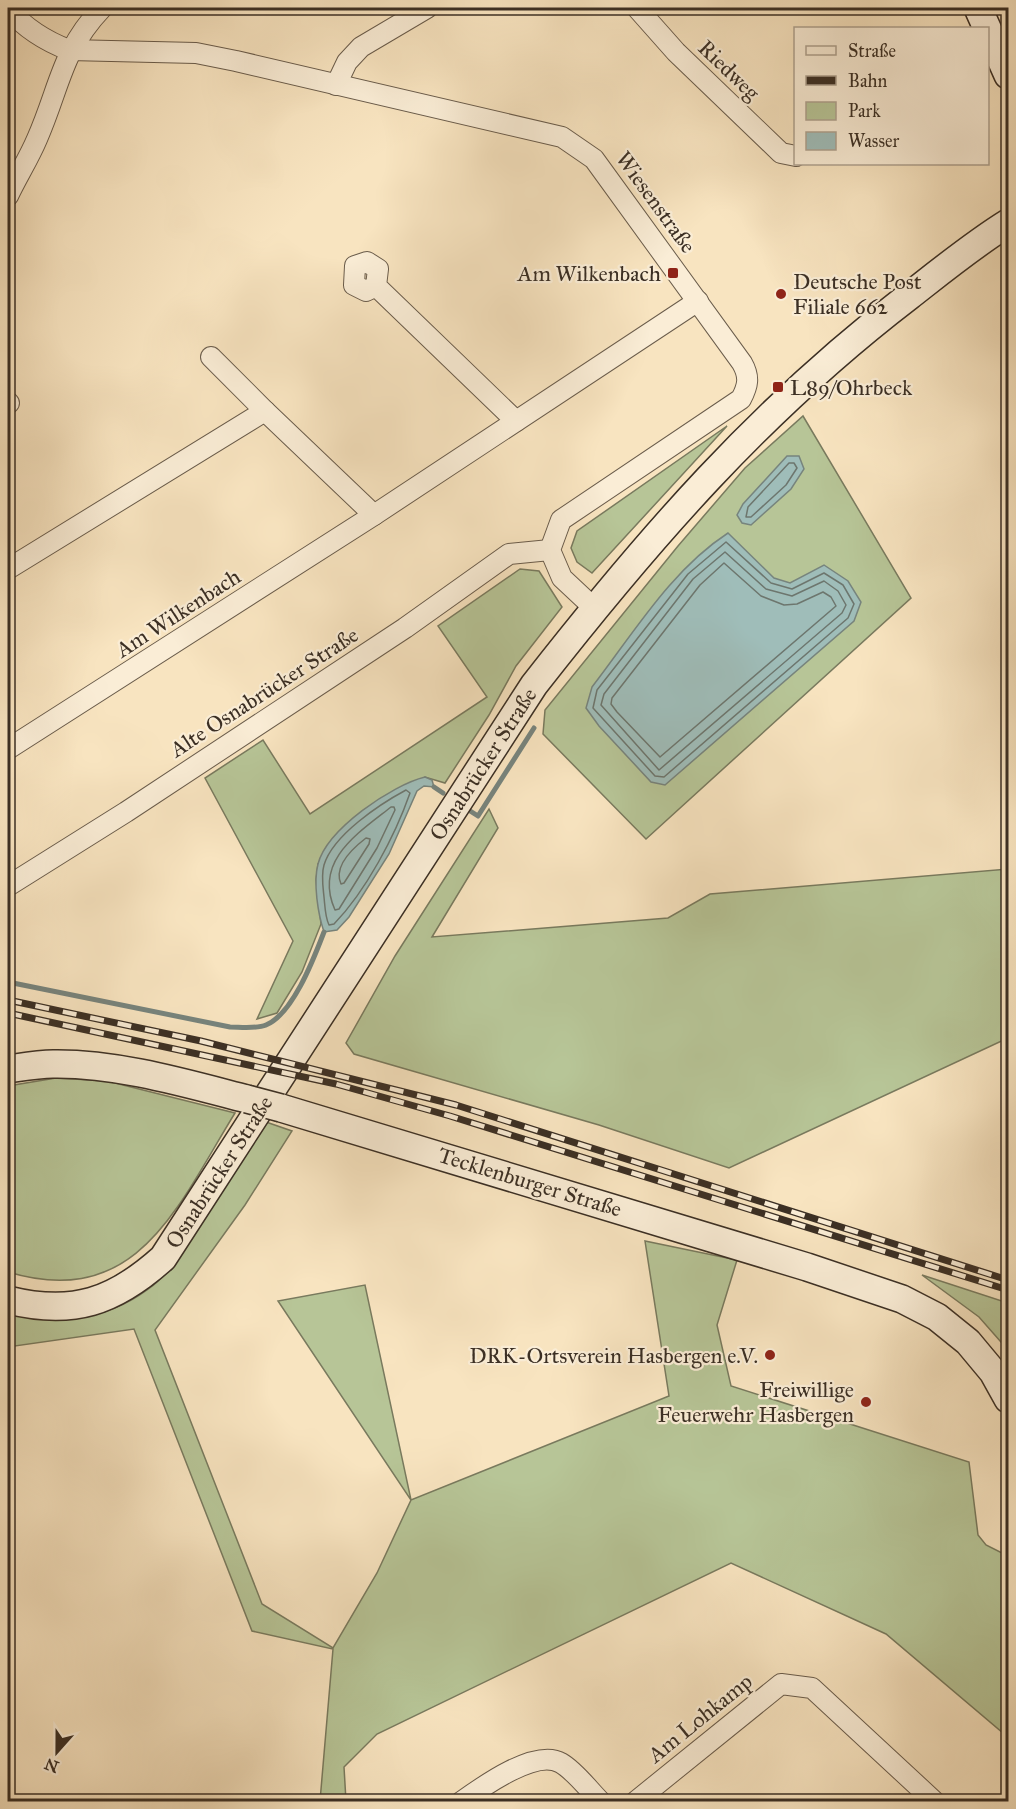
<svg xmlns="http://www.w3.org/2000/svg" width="1016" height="1809" font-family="'IM FELL Great Primer',serif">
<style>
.green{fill:#b7c597;stroke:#797a5e;stroke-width:1.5}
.water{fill:#9fbdb9;stroke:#77847d;stroke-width:1.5}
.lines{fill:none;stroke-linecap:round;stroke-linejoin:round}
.shore{stroke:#6d766e;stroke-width:1.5}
.stream{stroke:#77847d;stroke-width:5}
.street-casing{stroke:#6a5c4b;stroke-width:22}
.secondary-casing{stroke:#3b2f24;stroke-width:30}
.street{stroke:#faedd6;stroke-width:20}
.secondary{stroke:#faedd6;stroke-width:27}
.rail-casing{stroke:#3b2f24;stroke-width:7}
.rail{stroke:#faedd6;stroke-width:4.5;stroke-dasharray:14;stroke-linecap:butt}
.secondary-bridge-casing{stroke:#3b2f24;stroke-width:30;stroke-linecap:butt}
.secondary-bridge{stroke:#faedd6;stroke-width:27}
.poi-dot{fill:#8f2418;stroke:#faedd6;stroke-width:2}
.labels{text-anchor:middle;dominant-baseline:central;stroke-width:4.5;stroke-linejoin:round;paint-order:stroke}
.street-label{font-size:22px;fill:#3b2f24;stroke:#faedd6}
.poi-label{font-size:22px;fill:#3b2f24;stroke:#faedd6;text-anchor:end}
</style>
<rect width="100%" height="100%" fill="#f8e4c0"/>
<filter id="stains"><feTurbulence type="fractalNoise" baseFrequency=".00333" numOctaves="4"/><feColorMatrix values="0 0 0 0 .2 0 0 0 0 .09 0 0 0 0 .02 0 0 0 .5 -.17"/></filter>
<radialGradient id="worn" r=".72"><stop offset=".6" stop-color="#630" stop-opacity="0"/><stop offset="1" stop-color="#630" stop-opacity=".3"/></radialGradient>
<g class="green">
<path d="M803,416L911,598L646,839L543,734L545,710L678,546L745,468Z"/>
<path d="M727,426L592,573L577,562L571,548L577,531Z"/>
<path d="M520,569L539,571L562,607L516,666L489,715L445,783L425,777L318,864L316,880L321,924L302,972L277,1013L257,1019L293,941L205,778L263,740L310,814L487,697L438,626Z"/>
<path d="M489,809L498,828L432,937L668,918L710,894L1008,869V1038L729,1168L599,1125L354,1054L346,1043L395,956Z"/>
<path d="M56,1078L107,1081L235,1113C178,1205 138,1311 8,1272V1086Z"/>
<path d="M266,1122L292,1131L245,1205L155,1330L262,1604L333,1648L377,1573L411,1500L278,1301L365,1285L411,1500L669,1396L645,1241L737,1260L717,1325L731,1386L969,1462L978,1535L986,1545L1008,1556V1729L1003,1733L886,1634L731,1563L377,1734L344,1767L346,1801H320L333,1649L252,1631L134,1329L8,1347V1313C55,1326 106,1320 147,1290C172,1273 187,1243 204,1219C224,1187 245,1154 266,1122Z"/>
<path d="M922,1275L1008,1303V1350L979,1317Z"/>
</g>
<g class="water">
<path d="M787,456H799L804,469L791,489L751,525L742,523L737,515L743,504Z"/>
<path d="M728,533L774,578L790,583L824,565L848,581L861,602L854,621L665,785L651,782L599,726L586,708L592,687C633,634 671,570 728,533Z"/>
<path d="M425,777L432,780L434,787L424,786L417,791L389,854L349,917L337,930L324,932C318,914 313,883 318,864C327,829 392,785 425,777Z"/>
</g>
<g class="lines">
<g class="shore">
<path d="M789,463H794L797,468L786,485L751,517H746L748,507Z"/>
<path d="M726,542L771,583L792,589L824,573L843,585L854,604L848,618L664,777L655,776L593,708L597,690L688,574Z"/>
<path d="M725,552L766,589L792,596L824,581L838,591L846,605L842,613L659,770L601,705L604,694L693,579Z"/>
<path d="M724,563L761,596L784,605L797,604L823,592L831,597L836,606L660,757L617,712L611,704L612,698L700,585Z"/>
<path d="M406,790L410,793C395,836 366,891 334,924L329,925C325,917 325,906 324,897C323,887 321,875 324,865C333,835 380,804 406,790Z"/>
<path d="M391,807H394L395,810L377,848L339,909L335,910C313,861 358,833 391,807Z"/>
<path d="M366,838L370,839L369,844L344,883L341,884C333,866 353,848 366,838Z"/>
</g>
<g class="stream">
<path d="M434,787L443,793"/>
<path d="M467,809L478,816L534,728"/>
<path d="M8,982L230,1027C240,1027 257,1029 266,1025C293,1014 314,958 324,932"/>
</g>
<defs>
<g id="street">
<path d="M637,8L676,52L781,153L796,156"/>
<path d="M8,9C25,28 45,41 69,50L196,53L236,61L562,137L594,159L742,363C750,377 748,386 741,399L561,520L550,550L562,578L594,608"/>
<path d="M336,85L347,62L361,47L427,8"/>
<path d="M8,196C17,177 29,158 37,139C60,87 61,51 102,8"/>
<path d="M376,286L366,291L354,285L355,266L367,262L378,269L376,286L516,421"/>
<path d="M211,357L265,411"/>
<path d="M8,402L9,403"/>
<path d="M8,569L265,411L374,515"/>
<path d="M8,749L374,515L698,301"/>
<path d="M8,886L126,812L405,628L509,554L550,550"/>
<path d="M461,1802C482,1787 536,1748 561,1763C575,1771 589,1790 601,1802"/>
<path d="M635,1802L781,1684L812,1688L935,1802"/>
</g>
<g id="secondary">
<path d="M978,8L1008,75"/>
<path d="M8,1069C22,1067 38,1064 53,1064C117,1063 185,1083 247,1099"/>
<path d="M281,1108L807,1267L902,1299L937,1317L968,1342L993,1372L1008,1399"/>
<path d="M8,1300C73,1316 114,1302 163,1258L534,685C649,538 760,410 909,296C941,271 974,244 1008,223"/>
</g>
</defs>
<use href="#street" class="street-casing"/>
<use href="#secondary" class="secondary-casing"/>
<use href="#street" class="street"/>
<use href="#secondary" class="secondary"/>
<defs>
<g id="rail">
<path d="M8,1000L201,1041L456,1105L1008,1280"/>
<path d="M8,1013L336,1084L450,1116L1008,1290"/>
</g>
</defs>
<use href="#rail" class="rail-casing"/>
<use href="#rail" class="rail"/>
<defs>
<path id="secondary-bridge" d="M247,1099L281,1108"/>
</defs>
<use href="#secondary-bridge" class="secondary-bridge-casing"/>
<use href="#secondary-bridge" class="secondary-bridge"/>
</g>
<g class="poi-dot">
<rect x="667" y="267" width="12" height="12" rx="3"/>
<circle cx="781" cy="294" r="6"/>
<rect x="772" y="381" width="12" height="12" rx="3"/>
<circle cx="770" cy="1355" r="6"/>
<circle cx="866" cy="1402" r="6"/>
</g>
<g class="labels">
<g class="street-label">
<text transform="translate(729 70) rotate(44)">Riedweg</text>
<text transform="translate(656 202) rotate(54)">Wiesenstraße</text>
<text transform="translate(178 613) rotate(-33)">Am Wilkenbach</text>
<text transform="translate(264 692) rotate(-33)">Alte Osnabrücker Straße</text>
<text transform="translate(483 764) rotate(-57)">Osnabrücker Straße</text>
<text transform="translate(219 1172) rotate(-57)">Osnabrücker Straße</text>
<text transform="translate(530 1182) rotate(17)">Tecklenburger Straße</text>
<text transform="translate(700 1718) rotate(-39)">Am Lohkamp</text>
</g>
<g class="poi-label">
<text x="661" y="273">Am Wilkenbach</text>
<text x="793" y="281" text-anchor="start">Deutsche Post<tspan x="793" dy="25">Filiale 662</tspan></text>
<text x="790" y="387" text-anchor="start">L89/Ohrbeck</text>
<text x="758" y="1355">DRK-Ortsverein Hasbergen e.V.</text>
<text x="854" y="1389">Freiwillige<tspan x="854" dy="25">Feuerwehr Hasbergen</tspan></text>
</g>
</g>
<rect width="1016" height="1809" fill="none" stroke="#f8e4c0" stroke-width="30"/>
<rect x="9" y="9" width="998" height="1791" fill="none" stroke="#3b2f24" stroke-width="3"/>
<rect x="15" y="15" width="986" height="1779" fill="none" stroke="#3b2f24" stroke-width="1.5"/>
<rect x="794" y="27" width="195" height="138" fill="#faedd6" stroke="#aea18f" stroke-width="1.5"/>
<rect x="806" y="46" width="30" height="9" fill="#faedd6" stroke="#aea18f" stroke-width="1.5"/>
<text x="848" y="57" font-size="18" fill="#3b2f24">Straße</text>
<rect x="806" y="76" width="30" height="9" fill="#3b2f24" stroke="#aea18f" stroke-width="1.5"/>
<text x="848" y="87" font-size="18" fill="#3b2f24">Bahn</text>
<rect x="806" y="102" width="30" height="18" fill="#b7c597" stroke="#aea18f" stroke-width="1.5"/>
<text x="848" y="117" font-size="18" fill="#3b2f24">Park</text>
<rect x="806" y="132" width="30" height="18" fill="#9fbdb9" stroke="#aea18f" stroke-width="1.5"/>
<text x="848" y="147" font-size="18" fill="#3b2f24">Wasser</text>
<g transform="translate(57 1752) rotate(201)" stroke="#faedd6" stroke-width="4.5" paint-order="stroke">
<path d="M0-4.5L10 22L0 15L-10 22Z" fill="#3b2f24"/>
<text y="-9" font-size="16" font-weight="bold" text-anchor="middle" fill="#3b2f24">N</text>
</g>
<rect width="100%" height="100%" filter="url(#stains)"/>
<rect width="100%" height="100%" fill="url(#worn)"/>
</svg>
